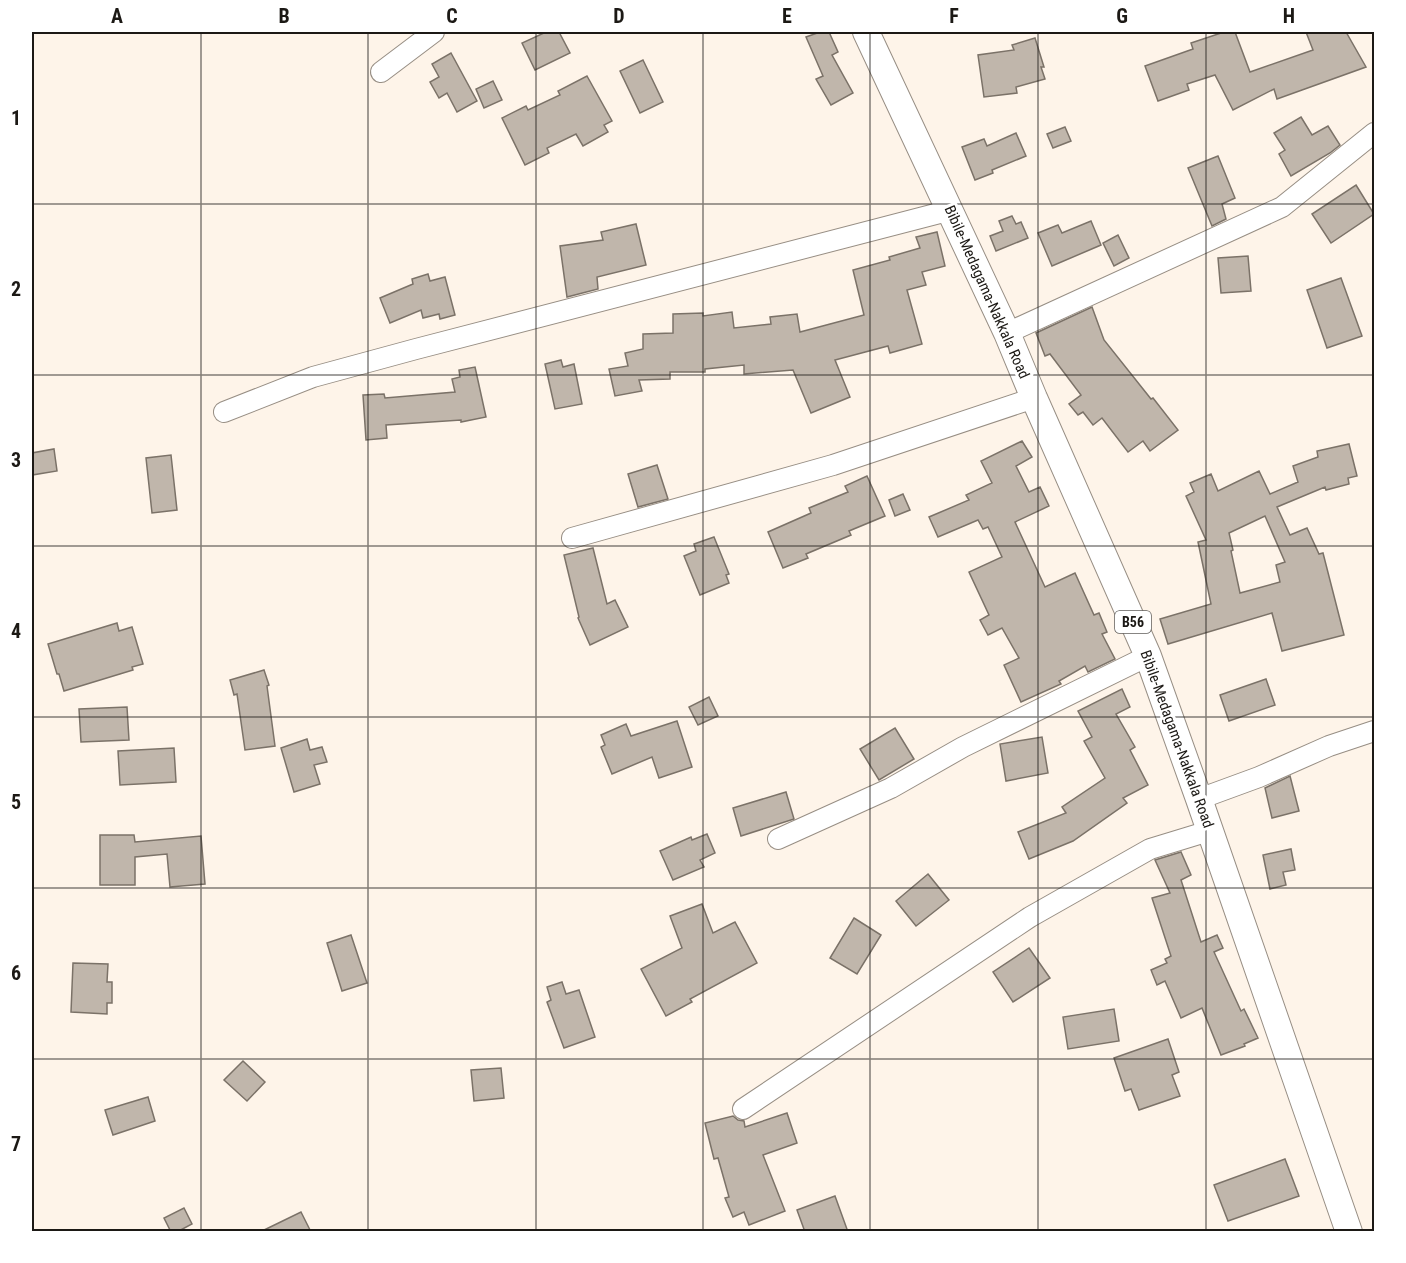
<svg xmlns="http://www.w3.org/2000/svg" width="1406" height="1263" font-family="'Roboto Condensed',sans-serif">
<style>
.building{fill:#c0b6ab;stroke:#7b7268;stroke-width:1.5;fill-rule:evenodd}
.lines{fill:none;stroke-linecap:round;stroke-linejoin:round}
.minor-casing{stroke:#978e84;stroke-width:22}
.major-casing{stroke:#978e84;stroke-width:28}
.minor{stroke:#fff;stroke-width:20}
.major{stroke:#fff;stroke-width:26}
.grid{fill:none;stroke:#1c1915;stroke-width:1.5;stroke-opacity:0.55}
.labels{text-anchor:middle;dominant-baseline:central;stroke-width:6;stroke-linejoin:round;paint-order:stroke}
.shield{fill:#fff;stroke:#605e5b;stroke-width:1.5}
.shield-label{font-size:14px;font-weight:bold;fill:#1c1915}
.street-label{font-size:15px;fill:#1c1915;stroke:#fff}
.neatline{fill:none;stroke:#1c1915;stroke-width:2}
.grid-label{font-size:20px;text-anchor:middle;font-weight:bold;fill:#1c1915}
</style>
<rect width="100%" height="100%" fill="#fef4e9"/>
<g class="building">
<path d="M546,32H559L570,53L535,70L522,43Z"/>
<path d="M820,32H829L838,52L832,55L853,93L831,105L816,79L823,76L806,37Z"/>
<path d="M1224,32H1235L1250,72L1313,50L1306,32H1346L1366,67L1277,99L1274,89L1233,110L1215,75L1187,84L1189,90L1158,101L1145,66L1193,49L1191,43Z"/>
<path d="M1035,38L1044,67H1041L1045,79L1016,87L1017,93L984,97L978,55L1014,50L1012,45Z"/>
<path d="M451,53L477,101L457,112L447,93L439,98L430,82L439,77L432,64Z"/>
<path d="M643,60L663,102L640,113L620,71Z"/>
<path d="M587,76L612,121L604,125L608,132L583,146L576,134L547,148L549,153L525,165L502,118L526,106L528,110L560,95L558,91Z"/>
<path d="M493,81L502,100L484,108L476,89Z"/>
<path d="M1301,117L1312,135L1328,126L1340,145L1330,153L1291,176L1279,154L1285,150L1274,133Z"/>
<path d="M1065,127L1071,141L1053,148L1047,134Z"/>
<path d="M1016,133L1026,156L992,170L993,173L975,180L962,147L984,139L987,146Z"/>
<path d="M1218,156L1235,198L1222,204L1226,219L1212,226L1188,168Z"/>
<path d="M1356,185L1374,214L1331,243L1312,214Z"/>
<path d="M1012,216L1016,224L1021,222L1028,238L996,251L990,236L1003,231L999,221Z"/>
<path d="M1091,221L1101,245L1052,266L1038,233L1058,225L1062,233Z"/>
<path d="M636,224L646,265L597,277L598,289L567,297L560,246L603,240L601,232Z"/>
<path d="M937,232L945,266L922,272L926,285L907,290L922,344L890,353L888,346L835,360L850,397L811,413L793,370L744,374V365L705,369V372H670V379L639,380L642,391L615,396L609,369L628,366L625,353L643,349V334L673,333V314L703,313V316L732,312L734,328L771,324L770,317L797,314L800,332L864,315L853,270L890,260L889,257L920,248L916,237Z"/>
<path d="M1118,235L1129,258L1114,266L1103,243Z"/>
<path d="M1248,256L1251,291L1221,293L1218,258Z"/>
<path d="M428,274L430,281L445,277L455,315L440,319L439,314L423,318L421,310L390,323L380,298L413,284L412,279Z"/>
<path d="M1341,278L1362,336L1327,348L1307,290Z"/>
<path d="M1092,307L1104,340L1151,399L1153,398L1178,430L1150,451L1143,441L1128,452L1102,418L1093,425L1083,412L1078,415L1069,404L1081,395L1050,354L1045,356L1036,333Z"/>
<path d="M561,360L563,367L574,364L582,404L555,409L545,364Z"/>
<path d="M475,367L486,417L461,422V420L386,425L387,438L366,440L363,395L384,394L385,398L455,392L452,379L460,377L459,370Z"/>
<path d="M1022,441L1032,457L1016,466L1029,492L1040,487L1049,506L1015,522L1045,587L1075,573L1094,615L1099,613L1107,632L1102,634L1115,659L1088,672L1085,666L1059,681L1061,684L1021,702L1004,665L1019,658L1002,628L988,635L980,620L989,615L969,572L1002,557L988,527L983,529L978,520L938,537L929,517L969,500L966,495L992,483L981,461Z"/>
<path d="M1349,444L1357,476L1348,478L1349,484L1326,490L1325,487L1277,507L1290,535L1307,528L1319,554L1323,553L1344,635L1282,651L1272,613L1168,644L1160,619L1211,604L1198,542L1206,540L1186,496L1194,492L1190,483L1211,474L1218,491L1259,471L1270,494L1298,482L1293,466L1318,457L1317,451ZM1265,516L1285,562L1276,565L1280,582L1240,593L1231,551L1233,550L1229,533Z"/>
<path d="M54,449L57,471L32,475V453Z"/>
<path d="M171,455L177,510L152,513L146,458Z"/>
<path d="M657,465L668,499L638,507L628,474Z"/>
<path d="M867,476L885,516L849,531L851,535L806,554L808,558L783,568L768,532L811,513L809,508L848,492L845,486Z"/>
<path d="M903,494L910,510L895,516L889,500Z"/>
<path d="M714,537L729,574L726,575L729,583L700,595L684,556L696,551L694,544Z"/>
<path d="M593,548L607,604L615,600L628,627L590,645L578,618L579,617L564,555Z"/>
<path d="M117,623L119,631L132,627L143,664L132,667L133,670L64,691L59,674H57L48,644Z"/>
<path d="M264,670L269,685L267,686L275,746L245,750L237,694L234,695L230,680Z"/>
<path d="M1266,679L1275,705L1229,721L1220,695Z"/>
<path d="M1122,689L1130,707L1116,714L1135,747L1130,750L1148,785L1123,798L1127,803L1073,841L1029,859L1018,832L1066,813L1062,807L1105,778L1084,741L1092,737L1078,711Z"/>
<path d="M709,697L718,716L698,725L689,707Z"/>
<path d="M127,707L129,740L81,742L79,709Z"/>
<path d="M677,721L692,767L659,778L652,757L612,774L601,747L605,745L601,735L626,724L631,736Z"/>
<path d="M895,728L914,759L879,780L860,749Z"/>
<path d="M1042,737L1048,773L1006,781L1000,744Z"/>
<path d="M307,739L310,750L322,747L327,762L314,765L320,784L294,792L281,748Z"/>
<path d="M174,748L176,782L120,785L118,751Z"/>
<path d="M1290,776L1299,811L1272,818L1265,788Z"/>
<path d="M786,792L794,819L741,836L733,808Z"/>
<path d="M707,834L715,853L700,860L704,867L673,880L660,851L691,837L692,840Z"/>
<path d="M100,835H134L135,842L201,836L205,884L170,887L167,854L135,857V885H100Z"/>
<path d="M1291,849L1295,870L1283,872L1286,885L1270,889L1263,855Z"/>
<path d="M1181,852L1191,875L1181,880L1201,942L1217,935L1223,948L1214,952L1241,1011L1244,1009L1258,1038L1244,1044L1245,1046L1221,1055L1202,1008L1181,1018L1165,981L1157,985L1151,970L1167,963L1165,959L1171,956L1152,898L1170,893L1155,860Z"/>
<path d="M928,874L949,900L916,926L896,901Z"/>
<path d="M702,904L713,933L735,922L757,963L690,999L692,1002L666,1016L641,969L682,948L670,916Z"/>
<path d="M854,918L881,935L857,974L830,958Z"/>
<path d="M351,935L367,983L342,991L327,943Z"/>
<path d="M1029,948L1050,978L1013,1002L993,972Z"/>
<path d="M73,963L108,964L107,982H112V1003H107V1014L71,1012Z"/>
<path d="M562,982L566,994L579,990L595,1037L564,1048L547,1002L551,1000L547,987Z"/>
<path d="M1114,1009L1119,1041L1068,1049L1063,1017Z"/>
<path d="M1168,1039L1179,1072L1172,1075L1180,1096L1139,1110L1131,1089L1125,1091L1114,1058Z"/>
<path d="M243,1061L265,1082L247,1101L224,1080Z"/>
<path d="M501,1068L504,1098L474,1101L471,1070Z"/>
<path d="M148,1097L155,1121L113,1135L105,1110Z"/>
<path d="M787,1113L797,1143L763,1155L785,1211L749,1225L744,1212L733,1217L725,1198L729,1197L718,1158L714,1159L705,1123L733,1116L738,1120L744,1121L745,1127Z"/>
<path d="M1285,1159L1299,1196L1228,1221L1214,1185Z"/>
<path d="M835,1196L848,1232H805L797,1210Z"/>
<path d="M184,1208L192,1224L177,1232H171L164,1218Z"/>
<path d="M301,1212L311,1232H260Z"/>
</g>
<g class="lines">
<defs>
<g id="minor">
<path d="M381,72L434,32"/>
<path d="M1007,333L1282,207L1374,133"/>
<path d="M224,412L313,377L416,349L951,210"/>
<path d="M572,538L833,465L1034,398"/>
<path d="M1199,799L1259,777L1329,746L1374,731"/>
<path d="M778,839L891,788L963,747L1148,656"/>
<path d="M743,1109L1030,917L1150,849L1209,831"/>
</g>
<path id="major" d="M866,32L1007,333L1034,398L1148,656L1199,799L1349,1232"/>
</defs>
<use href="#minor" class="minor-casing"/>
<use href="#major" class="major-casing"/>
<use href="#minor" class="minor"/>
<use href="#major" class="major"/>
</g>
<path class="grid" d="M201,32V1232M368,32V1232M536,32V1232M703,32V1232M870,32V1232M1038,32V1232M1206,32V1232M32,204H1374M32,375H1374M32,546H1374M32,717H1374M32,888H1374M32,1059H1374"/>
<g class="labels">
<rect class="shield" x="1115" y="611" width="36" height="22" rx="4.5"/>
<g class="shield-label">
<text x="1133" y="622">B56</text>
</g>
<g class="street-label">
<text transform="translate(987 292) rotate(66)">Bibile-Medagama-Nakkala Road</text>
<text transform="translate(1177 739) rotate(70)">Bibile-Medagama-Nakkala Road</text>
</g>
</g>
<rect width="1406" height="1263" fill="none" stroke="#ffffff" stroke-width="66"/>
<rect x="33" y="33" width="1340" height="1197" class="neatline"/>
<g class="grid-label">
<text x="117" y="23">A</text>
<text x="284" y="23">B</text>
<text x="452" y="23">C</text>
<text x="619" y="23">D</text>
<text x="787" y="23">E</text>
<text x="954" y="23">F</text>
<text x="1122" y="23">G</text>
<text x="1289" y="23">H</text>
<text x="16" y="125">1</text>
<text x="16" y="296">2</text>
<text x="16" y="467">3</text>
<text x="16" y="638">4</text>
<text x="16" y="809">5</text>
<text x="16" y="980">6</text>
<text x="16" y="1151">7</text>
</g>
</svg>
